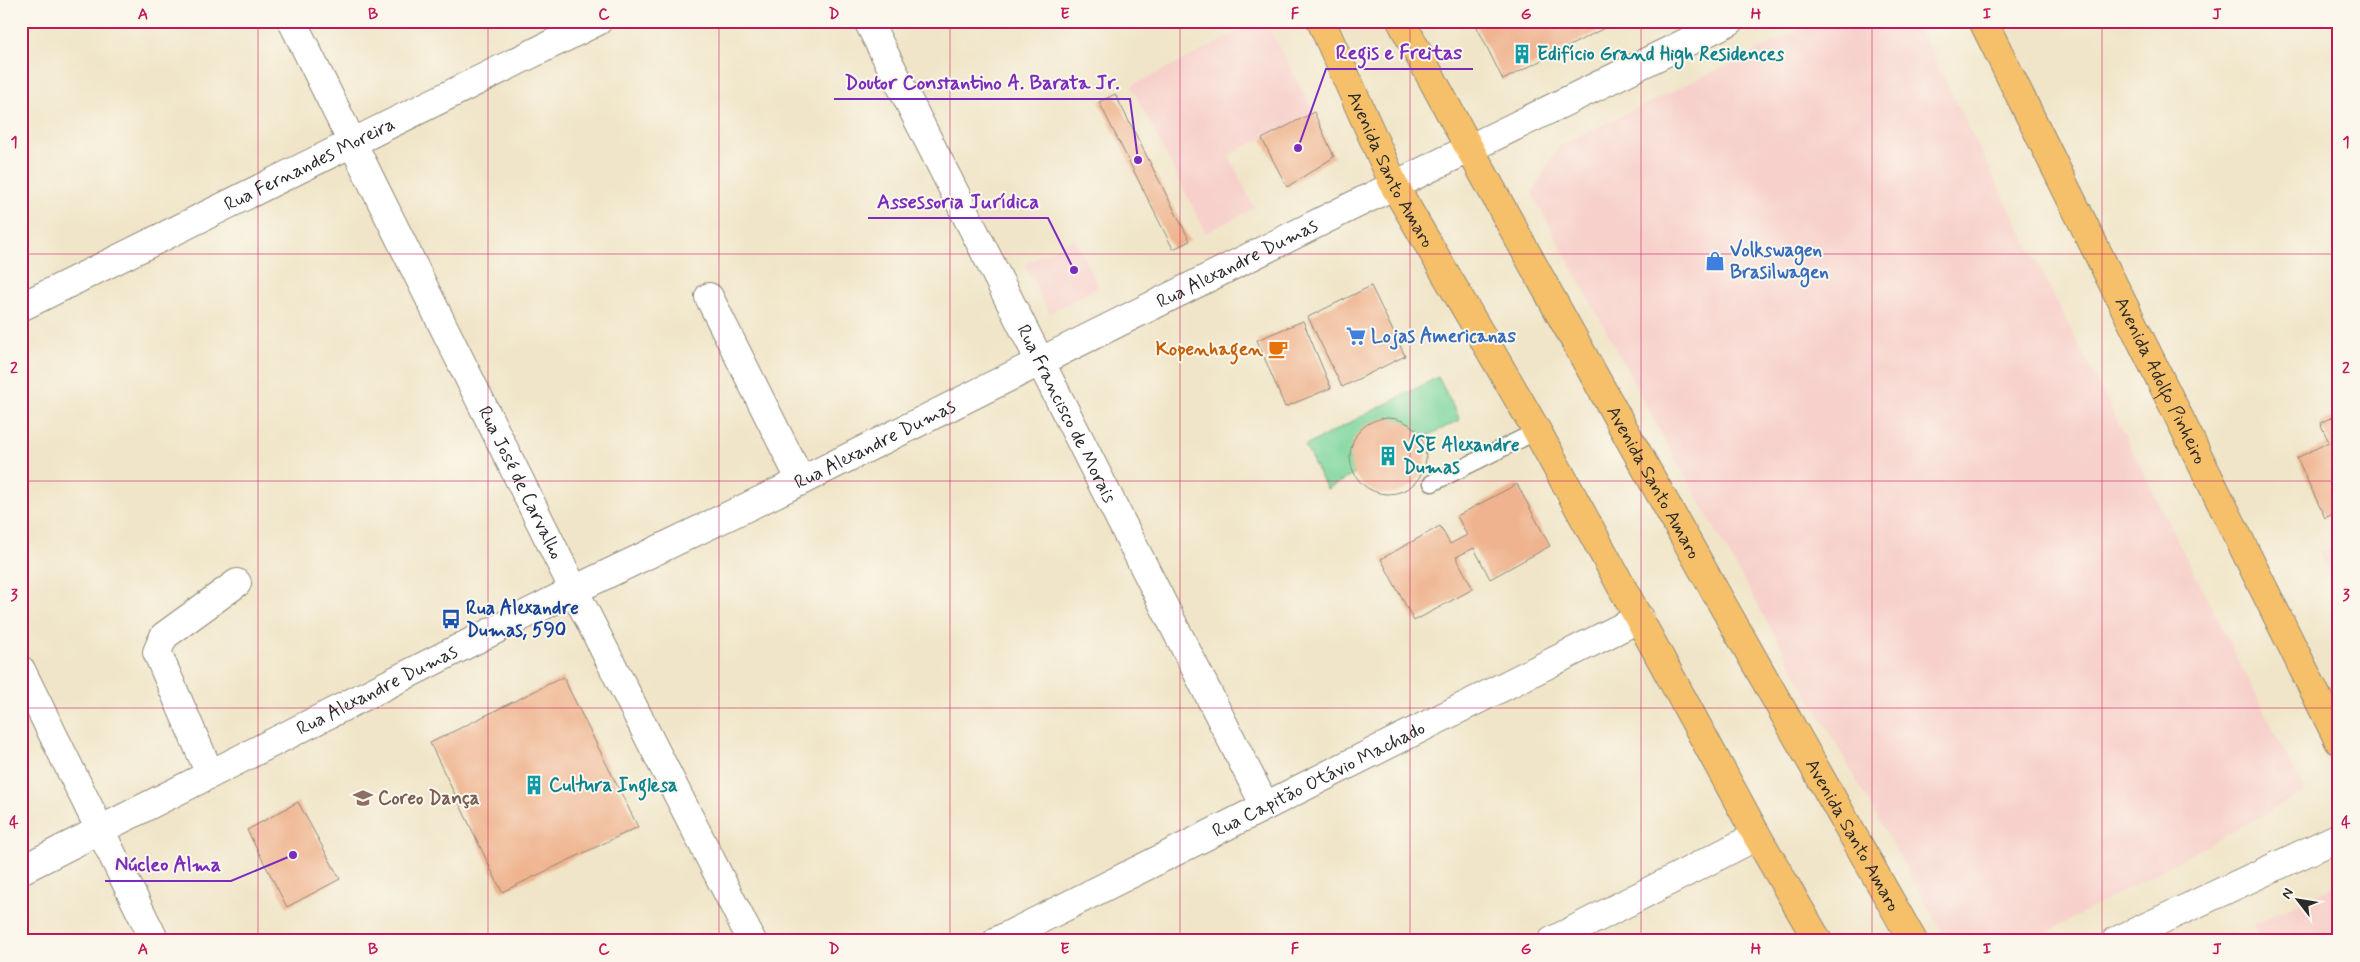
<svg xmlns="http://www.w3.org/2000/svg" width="2360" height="962" font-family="Mynerve,sans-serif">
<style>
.built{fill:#f7d0cb}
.green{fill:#7cd59b;stroke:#548063}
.building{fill:#efb48f}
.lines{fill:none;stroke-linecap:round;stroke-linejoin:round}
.service-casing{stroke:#8e887a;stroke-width:19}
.minor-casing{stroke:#8e887a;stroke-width:30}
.tertiary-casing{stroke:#8e887a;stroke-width:30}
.primary-casing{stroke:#8e887a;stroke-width:30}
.service{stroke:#fff;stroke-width:16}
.minor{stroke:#fff;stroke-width:28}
.tertiary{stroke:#fff;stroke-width:28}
.primary{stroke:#f6c06b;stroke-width:28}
.grid{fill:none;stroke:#c2185b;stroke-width:1;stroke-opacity:0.55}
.labels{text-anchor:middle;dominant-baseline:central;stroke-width:4;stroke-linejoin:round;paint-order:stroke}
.culture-label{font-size:19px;font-weight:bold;fill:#0d838f;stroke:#fbf7ec;text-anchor:start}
.street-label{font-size:19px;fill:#2b2b2b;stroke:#fbf7ec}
.shop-label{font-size:19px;font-weight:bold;fill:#366cbe;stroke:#fbf7ec;text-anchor:start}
.food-label{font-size:19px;font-weight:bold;fill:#c56008;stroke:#fbf7ec;text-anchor:end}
.transit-label{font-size:19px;font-weight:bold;fill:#164399;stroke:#fbf7ec;text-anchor:start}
.education-label{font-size:19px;font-weight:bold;fill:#785e54;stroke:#fbf7ec;text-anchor:start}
.leader{fill:none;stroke:#7b2cbf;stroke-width:2}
.callout-dot{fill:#7b2cbf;stroke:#fbf7ec;stroke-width:2}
.callout-label{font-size:20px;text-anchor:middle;font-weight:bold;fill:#7b2cbf;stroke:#fbf7ec;stroke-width:4;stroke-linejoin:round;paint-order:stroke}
.neatline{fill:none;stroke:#c2185b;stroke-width:2}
.grid-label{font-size:16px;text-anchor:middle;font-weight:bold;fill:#c2185b}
</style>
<rect width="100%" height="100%" fill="#fbf7ec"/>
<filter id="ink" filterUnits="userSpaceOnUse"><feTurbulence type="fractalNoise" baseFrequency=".02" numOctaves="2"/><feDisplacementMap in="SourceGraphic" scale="10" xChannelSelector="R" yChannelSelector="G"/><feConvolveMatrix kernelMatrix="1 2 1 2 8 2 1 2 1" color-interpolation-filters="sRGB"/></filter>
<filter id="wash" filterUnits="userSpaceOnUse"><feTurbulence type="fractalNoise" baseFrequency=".0096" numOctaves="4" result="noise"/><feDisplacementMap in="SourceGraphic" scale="20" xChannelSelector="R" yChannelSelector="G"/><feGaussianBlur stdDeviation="1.12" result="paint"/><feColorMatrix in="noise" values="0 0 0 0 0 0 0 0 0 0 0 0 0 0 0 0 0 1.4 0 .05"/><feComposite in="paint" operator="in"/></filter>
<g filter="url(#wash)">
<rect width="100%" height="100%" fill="#f0e5c8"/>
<g class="built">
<path d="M1261,21H1265L1314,112L1229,155L1254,208L1206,233L1131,86Z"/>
<path d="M1818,21H1915L2305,792L2031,941H1947L1666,442L1532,193L1559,146Z"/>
<path d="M1074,239L1098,287L1049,313L1025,264Z"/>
<path d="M2339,541V593L2320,552Z"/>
<path d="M2339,883V941H2260L2253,925Z"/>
</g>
<path class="green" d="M1438,377L1460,420L1421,439C1393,397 1335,428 1355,474L1327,489L1305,446Z"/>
<g id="blocks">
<g class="building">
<path d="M1489,21H1618L1503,80L1477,27Z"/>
<path d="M1115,94L1190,241L1173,249L1099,102Z"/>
<path d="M1314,112L1334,157L1287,187L1262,139Z"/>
<path d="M1371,286L1405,356L1342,387L1308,317Z"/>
<path d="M1303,321L1331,388L1285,407L1257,340Z"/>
<path d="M2339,414V511L2325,518L2297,458L2329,442L2320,423Z"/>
<circle cx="1388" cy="456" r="38"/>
<path d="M1517,484L1550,546L1490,579L1474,548L1456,557L1473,589L1414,621L1381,559L1440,526L1450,544L1467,535L1457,516Z"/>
<path d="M563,677L638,827L502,892L430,743Z"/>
<path d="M298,802L340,879L287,907L247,830Z"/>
</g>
</g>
</g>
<g filter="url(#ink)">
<use href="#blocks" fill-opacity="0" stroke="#8e887a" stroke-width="1"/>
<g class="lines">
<defs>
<path id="service" d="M1432,483L1537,431"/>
<g id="minor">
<path id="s1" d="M292,21L574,590L752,941"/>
<path id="s2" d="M868,21L1265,806"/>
<path d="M709,297L801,481"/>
<path id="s3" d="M21,307L598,21"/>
<path d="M21,670L155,941"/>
<path d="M210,774L157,652L164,636L237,583"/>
<path id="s4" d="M997,941L1640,618"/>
<path d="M1552,941L1757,836"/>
</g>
<g id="tertiary">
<path id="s5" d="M21,870L574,590L801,481L1344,210L1730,21"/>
<path d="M2116,941L2339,837"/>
</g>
<g id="primary">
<path id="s6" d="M1321,21L1395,187L1537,431L1757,836L1818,941"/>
<path id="s7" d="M1401,21C1566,331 1740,636 1913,941"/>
<path id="s8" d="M1983,21L2339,741"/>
</g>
</defs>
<use href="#service" class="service-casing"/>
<use href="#minor" class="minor-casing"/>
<use href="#tertiary" class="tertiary-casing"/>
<use href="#primary" class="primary-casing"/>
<use href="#service" class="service"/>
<use href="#minor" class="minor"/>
<use href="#tertiary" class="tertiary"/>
<use href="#primary" class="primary"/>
</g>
</g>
<path class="grid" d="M258,21V941M488,21V941M719,21V941M950,21V941M1180,21V941M1410,21V941M1641,21V941M1872,21V941M2102,21V941M21,254H2339M21,481H2339M21,708H2339"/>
<defs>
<symbol id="building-bare" viewBox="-9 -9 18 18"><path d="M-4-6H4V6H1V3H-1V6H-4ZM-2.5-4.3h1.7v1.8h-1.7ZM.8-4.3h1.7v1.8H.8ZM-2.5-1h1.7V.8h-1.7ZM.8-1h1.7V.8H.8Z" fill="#0f9aa8" stroke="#fbf7ec" stroke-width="2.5" paint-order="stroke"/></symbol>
<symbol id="shop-bare" viewBox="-9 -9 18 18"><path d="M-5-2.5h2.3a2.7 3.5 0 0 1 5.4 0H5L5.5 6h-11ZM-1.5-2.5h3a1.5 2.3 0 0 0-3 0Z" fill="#3f7fe0" stroke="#fbf7ec" stroke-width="2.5" paint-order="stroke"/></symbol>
<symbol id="supermarket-bare" viewBox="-9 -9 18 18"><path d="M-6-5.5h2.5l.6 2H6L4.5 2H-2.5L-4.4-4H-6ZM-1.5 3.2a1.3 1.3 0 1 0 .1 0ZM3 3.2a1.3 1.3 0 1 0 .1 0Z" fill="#3f7fe0" stroke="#fbf7ec" stroke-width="2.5" paint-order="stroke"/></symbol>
<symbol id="cafe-bare" viewBox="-9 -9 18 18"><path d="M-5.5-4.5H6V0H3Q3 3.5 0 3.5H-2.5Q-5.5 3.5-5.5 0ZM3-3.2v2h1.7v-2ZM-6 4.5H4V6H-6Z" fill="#e8710a" stroke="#fbf7ec" stroke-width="2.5" paint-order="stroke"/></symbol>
<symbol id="bus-bare" viewBox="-9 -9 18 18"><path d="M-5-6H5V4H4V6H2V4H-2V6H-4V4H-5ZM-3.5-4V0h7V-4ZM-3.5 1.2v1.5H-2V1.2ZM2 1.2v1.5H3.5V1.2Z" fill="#1a4fb4" stroke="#fbf7ec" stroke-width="2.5" paint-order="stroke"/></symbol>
<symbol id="school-bare" viewBox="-9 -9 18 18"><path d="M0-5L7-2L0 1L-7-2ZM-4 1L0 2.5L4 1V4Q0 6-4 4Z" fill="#8d6e63" stroke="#fbf7ec" stroke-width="2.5" paint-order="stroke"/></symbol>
</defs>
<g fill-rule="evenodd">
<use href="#building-bare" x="1508" y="40" width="28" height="28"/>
<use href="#shop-bare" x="1701" y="247" width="28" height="28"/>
<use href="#supermarket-bare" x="1342" y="322" width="28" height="28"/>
<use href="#cafe-bare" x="1264" y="335" width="28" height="28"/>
<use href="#building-bare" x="1374" y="442" width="28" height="28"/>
<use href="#bus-bare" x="437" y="605" width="28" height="28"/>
<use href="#building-bare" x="520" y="771" width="28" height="28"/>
<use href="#school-bare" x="349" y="784" width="28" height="28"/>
</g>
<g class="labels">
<g class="culture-label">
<text x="1537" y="54">Edifício Grand High Residences</text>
<text x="1403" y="445">VSE Alexandre<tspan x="1403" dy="22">Dumas</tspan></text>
<text x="549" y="785">Cultura Inglesa</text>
</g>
<g class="street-label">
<text stroke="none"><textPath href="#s3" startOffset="322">Rua Fernandes Moreira</textPath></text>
<text stroke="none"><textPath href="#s6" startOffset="164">Avenida Santo Amaro</textPath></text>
<text stroke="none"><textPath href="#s5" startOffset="1359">Rua Alexandre Dumas</textPath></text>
<text stroke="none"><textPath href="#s8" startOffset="401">Avenida Adolfo Pinheiro</textPath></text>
<text stroke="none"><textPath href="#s2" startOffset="440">Rua Francisco de Morais</textPath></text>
<text stroke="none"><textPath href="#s5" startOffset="954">Rua Alexandre Dumas</textPath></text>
<text stroke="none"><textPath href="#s1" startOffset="515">Rua José de Carvalho</textPath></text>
<text stroke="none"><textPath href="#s7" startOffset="526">Avenida Santo Amaro</textPath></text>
<text stroke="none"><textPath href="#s5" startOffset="399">Rua Alexandre Dumas</textPath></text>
<text stroke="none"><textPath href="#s4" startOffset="360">Rua Capitão Otávio Machado</textPath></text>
<text stroke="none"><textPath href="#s7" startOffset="931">Avenida Santo Amaro</textPath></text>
</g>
<g class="shop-label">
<text x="1730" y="250">Volkswagen<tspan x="1730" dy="22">Brasilwagen</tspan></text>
<text x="1371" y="336">Lojas Americanas</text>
</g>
<g class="food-label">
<text x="1263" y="349">Kopenhagen</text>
</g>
<g class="transit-label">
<text x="466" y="608">Rua Alexandre<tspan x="466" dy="22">Dumas, 590</tspan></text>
</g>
<g class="education-label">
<text x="378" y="798">Coreo Dança</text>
</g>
</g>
<path class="leader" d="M1298 148L1326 69H1473M1138 160L1130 99H834M1074 270L1048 218H868M293 855L231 881H105"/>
<g class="callout-dot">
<circle cx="1298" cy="148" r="5"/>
<circle cx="1138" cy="160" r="5"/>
<circle cx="1074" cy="270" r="5"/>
<circle cx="293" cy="855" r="5"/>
</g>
<g class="callout-label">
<text x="1399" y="59">Regis e Freitas</text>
<text x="982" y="89">Doutor Constantino A. Barata Jr.</text>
<text x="958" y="208">Assessoria Jurídica</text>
<text x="168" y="871">Núcleo Alma</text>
</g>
<rect width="2360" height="962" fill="none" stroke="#fbf7ec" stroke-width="55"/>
<g transform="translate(2298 900) rotate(301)" stroke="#fbf7ec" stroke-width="4" paint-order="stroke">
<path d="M0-4L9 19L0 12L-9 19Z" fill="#2b2b2b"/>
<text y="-8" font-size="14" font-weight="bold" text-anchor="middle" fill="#2b2b2b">N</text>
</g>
<rect x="28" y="28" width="2304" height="906" class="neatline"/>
<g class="grid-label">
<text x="143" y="19">A</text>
<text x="373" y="19">B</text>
<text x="604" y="19">C</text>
<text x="834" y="19">D</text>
<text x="1065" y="19">E</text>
<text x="1295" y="19">F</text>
<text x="1526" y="19">G</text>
<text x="1756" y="19">H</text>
<text x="1987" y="19">I</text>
<text x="2217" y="19">J</text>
<text x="14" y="147">1</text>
<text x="2346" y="147">1</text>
<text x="14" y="373">2</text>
<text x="2346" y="373">2</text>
<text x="14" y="600">3</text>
<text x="2346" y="600">3</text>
<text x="14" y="827">4</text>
<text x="2346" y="827">4</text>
<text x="143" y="954">A</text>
<text x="373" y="954">B</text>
<text x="604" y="954">C</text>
<text x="834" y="954">D</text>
<text x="1065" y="954">E</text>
<text x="1295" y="954">F</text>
<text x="1526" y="954">G</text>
<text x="1756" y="954">H</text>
<text x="1987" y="954">I</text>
<text x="2217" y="954">J</text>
</g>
</svg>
